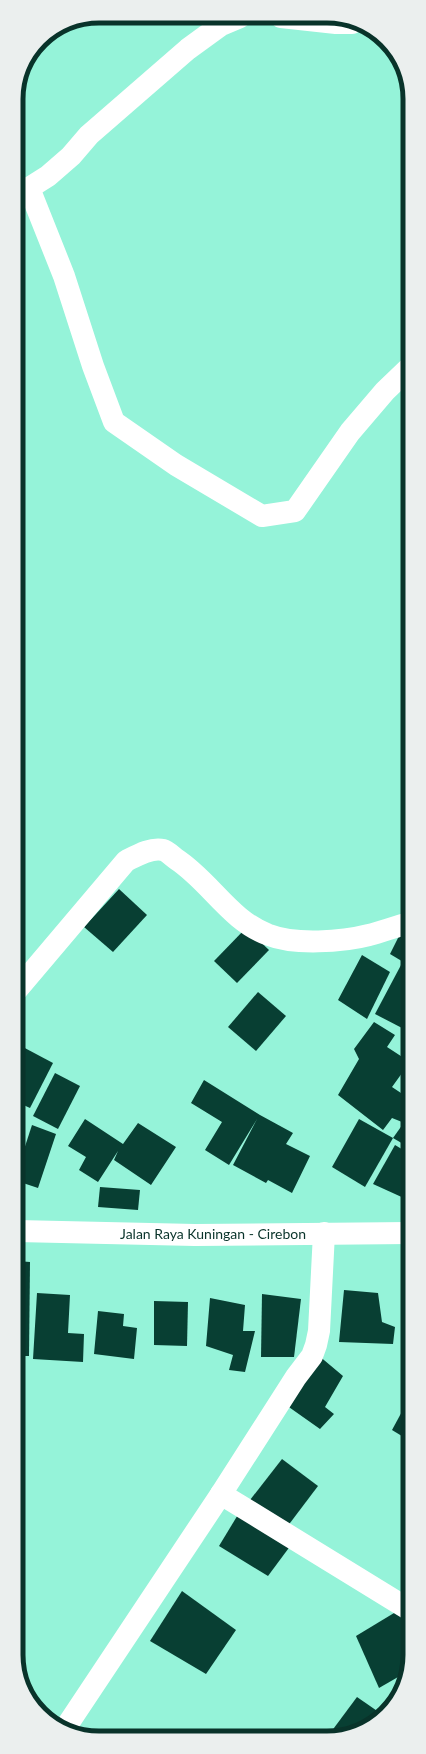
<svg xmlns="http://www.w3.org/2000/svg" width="426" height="1754" font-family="Lato,sans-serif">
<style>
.building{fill:#083f33}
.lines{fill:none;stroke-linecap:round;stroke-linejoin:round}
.street{stroke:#fff;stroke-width:22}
.highway{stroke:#fff;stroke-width:22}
.labels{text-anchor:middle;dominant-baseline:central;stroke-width:4;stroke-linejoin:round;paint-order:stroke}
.street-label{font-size:14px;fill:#09332a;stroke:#fff}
.rim{fill:none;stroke:#09332a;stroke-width:5}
</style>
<rect width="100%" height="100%" fill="#95f3d9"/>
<g class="building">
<path d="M119,889L147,915L113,952L84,927Z"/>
<path d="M246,928L269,950L237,983L214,961Z"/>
<path d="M401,932L410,937V966L390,954Z"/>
<path d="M362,955L390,972L367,1019L338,1000Z"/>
<path d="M401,965L410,970V1014L402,1028L375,1014Z"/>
<path d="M258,992L286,1016L256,1051L228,1027Z"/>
<path d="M374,1022L395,1035L387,1047L410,1062L392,1087L410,1099V1111L402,1122L392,1118L383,1130L338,1095L359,1059L354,1049Z"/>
<path d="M21,1046L53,1063L30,1108L17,1102V1055Z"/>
<path d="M55,1073L80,1086L58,1129L33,1116Z"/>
<path d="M204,1080L260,1115L293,1133L286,1144L310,1156L292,1193L268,1180L266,1183L233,1165L257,1119L229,1165L205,1150L222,1122L191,1103Z"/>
<path d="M410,1114V1148L393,1138Z"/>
<path d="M85,1119L123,1144L138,1123L176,1147L151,1185L114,1160L118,1151L98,1182L79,1170L86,1157L68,1146Z"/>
<path d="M359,1119L393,1138L365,1187L332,1167Z"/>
<path d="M32,1125L56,1134L38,1188L17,1181V1171Z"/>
<path d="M395,1145L410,1154V1192L406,1199L373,1184Z"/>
<path d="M100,1187L140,1190L138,1210L98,1207Z"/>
<path d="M17,1261L30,1262L29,1356H17Z"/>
<path d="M344,1290L378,1293L382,1322L395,1327L393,1344L339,1342Z"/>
<path d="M37,1293L70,1295L68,1333L84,1334L83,1362L33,1359Z"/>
<path d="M262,1294L301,1299L294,1357H261Z"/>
<path d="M210,1298L245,1305L243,1331H255L245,1372L229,1370L233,1355L206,1346Z"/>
<path d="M154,1301L188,1302L187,1346L154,1345Z"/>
<path d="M98,1311L124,1314L123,1326L137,1328L134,1359L94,1354Z"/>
<path d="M318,1355L343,1376L325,1407L334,1414L320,1429L286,1405Z"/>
<path d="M405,1406L410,1408V1441L392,1430Z"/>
<path d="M282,1459L318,1486L287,1527L250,1500Z"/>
<path d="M239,1513L291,1545L268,1576L219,1546Z"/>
<path d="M182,1591L236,1630L206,1674L150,1641Z"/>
<path d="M399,1610L410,1625V1660L405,1673L379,1688L356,1636Z"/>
<path d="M357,1697L383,1715L364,1729L338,1737L331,1732Z"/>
</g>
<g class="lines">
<g class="street">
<path d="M281,17L336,23H352"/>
<path d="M29,188L64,276L93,366L114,422L176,465L262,516L295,511L350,432L385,391L409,368"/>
<path d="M16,193L29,188L48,176L71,156L89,135L188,49L221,25L240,17"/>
<path d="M16,991L126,861C136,856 151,847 163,850C167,851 172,856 176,859C210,881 230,921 269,935C294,945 342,942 369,935C382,932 396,926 410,923"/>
<path d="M221,1494L410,1610"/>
<path d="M66,1727L221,1494L296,1377L312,1356L316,1345L319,1331L324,1233"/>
</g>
<path class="highway" d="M17,1231L195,1235L410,1233"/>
</g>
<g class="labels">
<g class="street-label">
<text x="213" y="1233">Jalan Raya Kuningan - Cirebon</text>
</g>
</g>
<path d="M0 0H426V1754H0ZM99 23H327A76 76 0 0 1 403 99V1655A76 76 0 0 1 327 1731H99A76 76 0 0 1 23 1655V99A76 76 0 0 1 99 23Z" fill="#ebefee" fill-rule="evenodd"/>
<path class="rim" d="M99 23H327A76 76 0 0 1 403 99V1655A76 76 0 0 1 327 1731H99A76 76 0 0 1 23 1655V99A76 76 0 0 1 99 23Z"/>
</svg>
